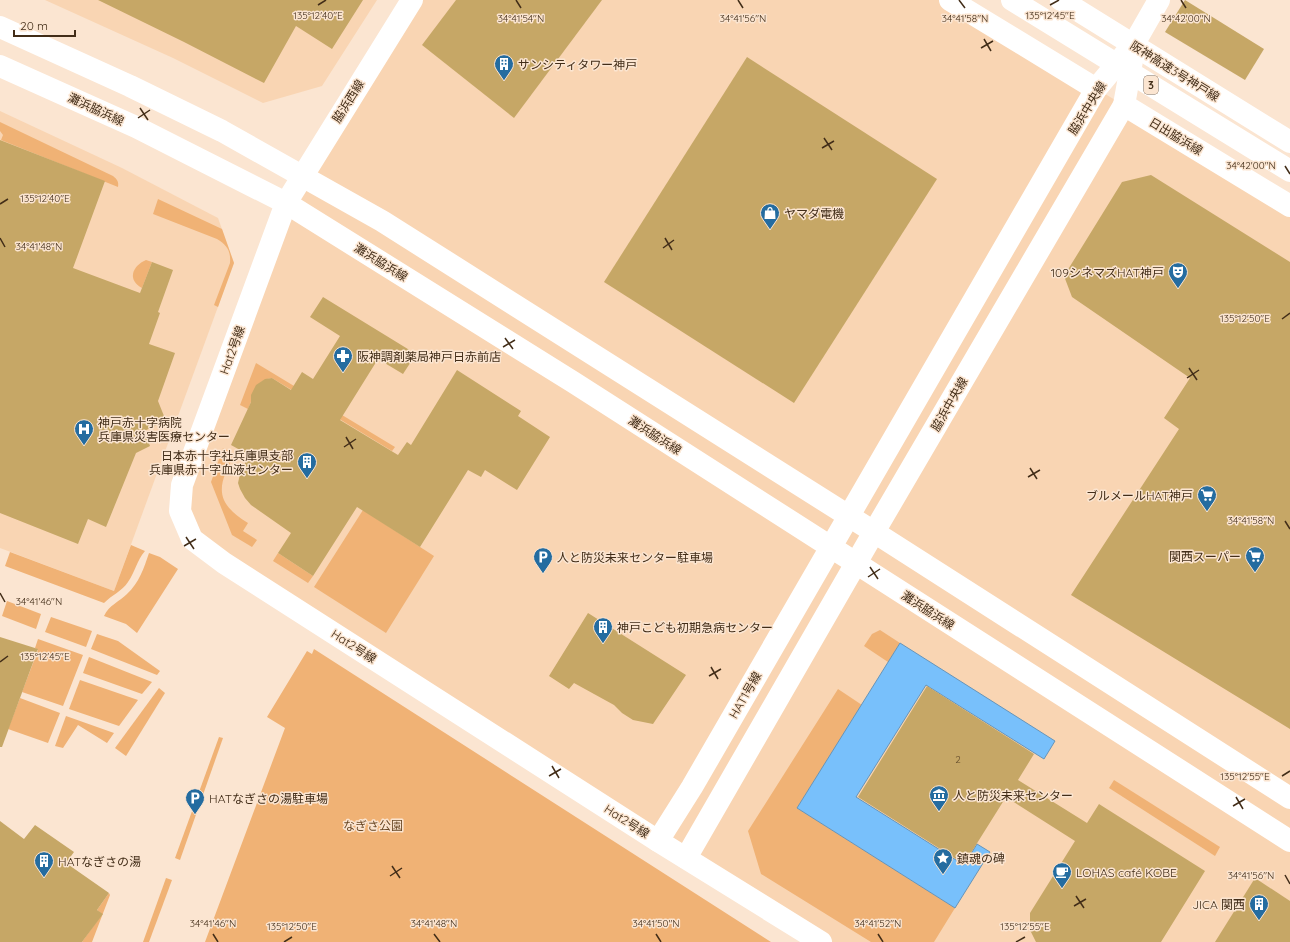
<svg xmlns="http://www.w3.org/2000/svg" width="1290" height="942" font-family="Quicksand,'Noto Sans JP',sans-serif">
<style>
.built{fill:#f9d5b3}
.green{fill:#f0b275}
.water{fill:#78c0fb;stroke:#6894b7}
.building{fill:#c6a766}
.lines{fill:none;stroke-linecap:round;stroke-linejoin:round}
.tertiary{stroke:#fff;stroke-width:22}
.motorway{stroke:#fff;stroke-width:22}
.ticks{fill:none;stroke:#422d18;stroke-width:1.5}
.labels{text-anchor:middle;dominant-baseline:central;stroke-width:3;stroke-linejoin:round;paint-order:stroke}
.number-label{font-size:10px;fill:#634c2c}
.shield{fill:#fbe5d1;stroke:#7a6450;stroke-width:1}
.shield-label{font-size:11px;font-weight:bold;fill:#422d18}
.poi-label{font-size:12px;fill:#422d18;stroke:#fbe5d1;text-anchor:start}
.street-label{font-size:12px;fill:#422d18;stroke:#fbe5d1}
.park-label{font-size:12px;fill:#694724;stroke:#fbe5d1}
.ticks-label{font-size:10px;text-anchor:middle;fill:#422d18;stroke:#fbe5d1;stroke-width:3;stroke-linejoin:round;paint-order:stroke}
</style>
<rect width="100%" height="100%" fill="#fbe5d1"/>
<g class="built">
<path d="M45,0H377L322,86L263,103L173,58Z"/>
<path d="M412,0H950L1290,206V942H821L192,539L182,485L286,203Z"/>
<path d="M0,111L122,168L218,218L234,263L114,591L0,548Z"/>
</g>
<g class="green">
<path d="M0,122L113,176C117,179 119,182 118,187L1,140L3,135L0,131Z"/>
<path d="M158,199L222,229L234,263L218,307L214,305L230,263C231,251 227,245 217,239L153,214Z"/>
<path d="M146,260L152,262L142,288C127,280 132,266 146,260Z"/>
<path d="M256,363L395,447L392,451L272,378C253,381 255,395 248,409L240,405Z"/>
<path d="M223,448L235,454C217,486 214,502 248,523L243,531L257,540L252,547L232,535L211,482Z"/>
<path d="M363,510L434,556L386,633L314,587Z"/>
<path d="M131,545L145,551C137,560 135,572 128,582C122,591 112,595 104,603L5,566L10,552L114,591Z"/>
<path d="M149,553L160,557L178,569L137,633L126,624L104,616C109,605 119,602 127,594C139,583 144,568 149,553Z"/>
<path d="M278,553L313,576L308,583L273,561Z"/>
<path d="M7,601L41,614L36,629L2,616Z"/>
<path d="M51,617L92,631L86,647L45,632Z"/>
<path d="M880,630L900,643L888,662L864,646L872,634Z"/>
<path d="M97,634L118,641L160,671L157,675L91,649Z"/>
<path d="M38,639L83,655L63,706L22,692L38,650L35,648Z"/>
<path d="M314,649L771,942H205L285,728L267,717L307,651L312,654Z"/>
<path d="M89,657L152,682L142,694L83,673Z"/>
<path d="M80,680L138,700L119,726L69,709Z"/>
<path d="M159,688L165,693L126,756L115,748Z"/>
<path d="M838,689L862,705L797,808L955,908L934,942H871L761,874L748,831Z"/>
<path d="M20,698L60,713L48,743L8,729Z"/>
<path d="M66,716L114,733L107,743L78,725L63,748L55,746Z"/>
<path d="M219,737L223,738L180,860L175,858Z"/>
<path d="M1114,780L1220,847L1215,856L1109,788Z"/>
<path d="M166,878L172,880L149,942H143Z"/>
<path d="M109,893L110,895L92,942H82L102,914L97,910Z"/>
</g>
<path class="water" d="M900,643L1055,741L1044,759L926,685L856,797L964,865L977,844L990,852L955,908L797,808Z"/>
<g class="building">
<path d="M98,0H363L332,49L296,26L264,83L184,42Z"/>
<path d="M456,0H602L514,118L422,45Z"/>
<path d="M1185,0L1264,49L1245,80L1165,32Z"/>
<path d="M747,57L937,179L794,403L604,282Z"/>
<path d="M0,140L105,181L73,268L140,293L152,262L173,270L158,312L160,313L149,344L175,353L158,401L166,421L144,431L150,446L136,453L106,527L88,519L78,544L0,513Z"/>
<path d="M1151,175L1290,262V729L1071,595L1179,429L1164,418L1190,378L1072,297L1064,276L1122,182Z"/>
<path d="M323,297L416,354L403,374L378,359L340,420L398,455L407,442L411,445L457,370L521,411L518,416L550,437L517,490L485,470L481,477L468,470L420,547L357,507L313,576L278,553L291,533L251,505L245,498L240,489L238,483L240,474L249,455L231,445L251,402V395L256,385L265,379L272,378L291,390L302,372L313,379L340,336L310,317Z"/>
<path d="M588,613L686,675L653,724L633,720L622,713L614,705L574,683L569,689L549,676Z"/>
<path d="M0,637L38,649L2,747H0Z"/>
<path d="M927,686L1034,754L1018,780L1087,823L1099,804L1205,871L1161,942H1036L1030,930V913L1075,841L1006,797L964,864L858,797Z"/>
<path d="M0,821L24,839L35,825L74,852L66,863L109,893L97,910L103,914L82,942H0Z"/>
<path d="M1255,878L1290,901V942H1215Z"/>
</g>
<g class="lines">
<g class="tertiary">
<path d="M412,0L286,203L182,485L180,511L192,539L224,563L658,841L821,942"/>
<path d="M950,0L1096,89"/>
<path d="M0,27L130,86L222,131L382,221L874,532L1290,798"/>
<path d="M0,66L136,127L286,203L573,382L1290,841"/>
<path d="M1124,105L1290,206"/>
<path d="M658,841L692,787L1096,89L1135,42L1159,0"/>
<path d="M686,858L874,532L1124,105L1133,55"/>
</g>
<g class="motorway">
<path d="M1012,0L1290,171"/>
<path d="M1061,0L1290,142"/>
</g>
</g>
<path class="ticks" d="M516,0L521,8M738,0L743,8M959,0L965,8M1181,0L1186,8M318,5L326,0M1050,5L1059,0M984,39L991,51M981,48L993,41M140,108L148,120M138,118L150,110M824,138L832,150M822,148L834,141M1285,166L1290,174M0,204L8,199M0,238L5,247M665,238L672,250M663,248L674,240M1282,319L1290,313M505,338L513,349M503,347L515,340M1189,368L1197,380M1187,378L1199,370M346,437L353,449M344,447L356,439M1030,468L1037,479M1028,477L1040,470M1285,521L1290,529M186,537L194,549M184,546L196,539M870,567L878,579M868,577L880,569M0,593L5,602M0,662L8,656M711,667L718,679M709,676L721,669M552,766L559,778M549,776L561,769M1282,776L1290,771M1236,797L1243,809M1233,806L1245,799M392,866L400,878M1285,875L1290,884M390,876L402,868M1076,896L1084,908M1074,906L1086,899M213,934L218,942M434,934L440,942M656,934L661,942M878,934L883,942M284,942L292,937M1016,942L1025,937"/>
<defs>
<symbol id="building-pin" viewBox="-11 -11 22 30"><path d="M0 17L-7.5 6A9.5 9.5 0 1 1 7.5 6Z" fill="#246ca0" stroke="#fbe5d1"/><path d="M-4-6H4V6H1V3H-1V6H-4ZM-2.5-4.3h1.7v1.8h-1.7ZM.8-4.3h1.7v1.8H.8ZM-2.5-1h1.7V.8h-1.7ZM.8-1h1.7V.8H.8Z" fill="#fff"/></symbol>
<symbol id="shop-pin" viewBox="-11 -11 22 30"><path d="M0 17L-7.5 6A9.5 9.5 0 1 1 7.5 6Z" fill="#246ca0" stroke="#fbe5d1"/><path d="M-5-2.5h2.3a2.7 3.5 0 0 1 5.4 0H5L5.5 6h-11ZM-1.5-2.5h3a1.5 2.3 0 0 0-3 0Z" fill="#fff"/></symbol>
<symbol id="theatre-pin" viewBox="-11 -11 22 30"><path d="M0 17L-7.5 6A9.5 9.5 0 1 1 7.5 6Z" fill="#246ca0" stroke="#fbe5d1"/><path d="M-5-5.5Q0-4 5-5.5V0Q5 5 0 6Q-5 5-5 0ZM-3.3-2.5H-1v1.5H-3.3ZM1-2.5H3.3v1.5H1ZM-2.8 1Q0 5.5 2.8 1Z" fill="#fff"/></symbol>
<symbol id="pharmacy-pin" viewBox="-11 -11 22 30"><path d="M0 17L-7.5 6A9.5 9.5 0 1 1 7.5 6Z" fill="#246ca0" stroke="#fbe5d1"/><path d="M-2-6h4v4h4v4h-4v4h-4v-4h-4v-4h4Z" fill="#fff"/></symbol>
<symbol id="hospital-pin" viewBox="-11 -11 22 30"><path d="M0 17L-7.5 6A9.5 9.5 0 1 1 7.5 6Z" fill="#246ca0" stroke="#fbe5d1"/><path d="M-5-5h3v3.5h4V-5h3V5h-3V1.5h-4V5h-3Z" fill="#fff"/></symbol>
<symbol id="supermarket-pin" viewBox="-11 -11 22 30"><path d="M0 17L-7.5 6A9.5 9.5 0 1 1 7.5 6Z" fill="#246ca0" stroke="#fbe5d1"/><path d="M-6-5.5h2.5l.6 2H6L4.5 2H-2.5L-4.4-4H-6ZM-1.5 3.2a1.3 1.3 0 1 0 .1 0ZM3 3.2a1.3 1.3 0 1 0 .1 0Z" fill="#fff"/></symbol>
<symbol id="parking-pin" viewBox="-11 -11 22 30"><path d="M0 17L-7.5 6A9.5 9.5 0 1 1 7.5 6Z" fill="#246ca0" stroke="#fbe5d1"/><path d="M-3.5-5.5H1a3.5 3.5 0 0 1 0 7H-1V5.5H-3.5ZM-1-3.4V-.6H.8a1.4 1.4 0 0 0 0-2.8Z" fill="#fff"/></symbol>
<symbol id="museum-pin" viewBox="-11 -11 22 30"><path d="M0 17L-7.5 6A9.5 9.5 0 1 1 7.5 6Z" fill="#246ca0" stroke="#fbe5d1"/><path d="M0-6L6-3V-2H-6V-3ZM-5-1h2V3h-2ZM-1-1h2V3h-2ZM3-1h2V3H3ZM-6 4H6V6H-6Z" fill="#fff"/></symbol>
<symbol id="sight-pin" viewBox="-11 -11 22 30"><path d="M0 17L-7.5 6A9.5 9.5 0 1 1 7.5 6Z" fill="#246ca0" stroke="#fbe5d1"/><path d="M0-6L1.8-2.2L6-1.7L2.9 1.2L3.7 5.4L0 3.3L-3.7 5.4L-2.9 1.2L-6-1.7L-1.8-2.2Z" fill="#fff"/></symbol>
<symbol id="cafe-pin" viewBox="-11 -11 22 30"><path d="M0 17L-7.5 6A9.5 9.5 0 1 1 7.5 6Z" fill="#246ca0" stroke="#fbe5d1"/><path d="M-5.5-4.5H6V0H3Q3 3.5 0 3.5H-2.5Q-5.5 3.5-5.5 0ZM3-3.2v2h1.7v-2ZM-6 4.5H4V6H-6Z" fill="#fff"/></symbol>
</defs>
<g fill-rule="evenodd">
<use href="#building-pin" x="493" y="53" width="22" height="30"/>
<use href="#shop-pin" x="759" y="202" width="22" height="30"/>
<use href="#theatre-pin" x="1167" y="261" width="22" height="30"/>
<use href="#pharmacy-pin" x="332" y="345" width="22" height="30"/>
<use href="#hospital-pin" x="73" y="418" width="22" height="30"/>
<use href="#building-pin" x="296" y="451" width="22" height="30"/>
<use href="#supermarket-pin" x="1196" y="484" width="22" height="30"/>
<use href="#supermarket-pin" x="1244" y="545" width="22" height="30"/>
<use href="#parking-pin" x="532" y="546" width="22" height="30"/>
<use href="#building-pin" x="592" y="616" width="22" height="30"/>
<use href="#museum-pin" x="928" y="784" width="22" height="30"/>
<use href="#parking-pin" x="184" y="787" width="22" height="30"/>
<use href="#sight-pin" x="932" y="847" width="22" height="30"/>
<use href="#building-pin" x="33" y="850" width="22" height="30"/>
<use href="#cafe-pin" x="1051" y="861" width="22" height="30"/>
<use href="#building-pin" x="1248" y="893" width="22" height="30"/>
</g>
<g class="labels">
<g class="number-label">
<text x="958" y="759">2</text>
</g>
<rect class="shield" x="1144" y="76" width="14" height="18" rx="3"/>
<g class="shield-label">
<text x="1151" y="85">3</text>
</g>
<g class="poi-label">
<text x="518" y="64">サンシティタワー神戸</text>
<text x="784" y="213">ヤマダ電機</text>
<text x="1164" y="272" text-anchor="end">109シネマズHAT神戸</text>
<text x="357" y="356">阪神調剤薬局神戸日赤前店</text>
<text x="98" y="422">神戸赤十字病院<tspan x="98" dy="14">兵庫県災害医療センター</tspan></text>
<text x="293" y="455" text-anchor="end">日本赤十字社兵庫県支部<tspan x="293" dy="14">兵庫県赤十字血液センター</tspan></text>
<text x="1193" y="495" text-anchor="end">ブルメールHAT神戸</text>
<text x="1241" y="556" text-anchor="end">関西スーパー</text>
<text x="557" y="557">人と防災未来センター駐車場</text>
<text x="617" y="627">神戸こども初期急病センター</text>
<text x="953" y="795">人と防災未来センター</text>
<text x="209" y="798">HATなぎさの湯駐車場</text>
<text x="957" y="858">鎮魂の碑</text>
<text x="58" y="861">HATなぎさの湯</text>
<text x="1076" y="872">LOHAS café KOBE</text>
<text x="1245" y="904" text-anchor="end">JICA 関西</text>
</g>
<g class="street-label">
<text transform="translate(1175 71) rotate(32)">阪神高速3号神戸線</text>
<text transform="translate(348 101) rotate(-58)">脇浜西線</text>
<text transform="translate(1087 108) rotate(-58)">脇浜中央線</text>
<text transform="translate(96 109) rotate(25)">灘浜脇浜線</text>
<text transform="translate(1176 136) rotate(31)">日出脇浜線</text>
<text transform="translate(381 262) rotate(32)">灘浜脇浜線</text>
<text transform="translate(232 350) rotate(-70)">Hat2号線</text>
<text transform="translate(949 404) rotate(-60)">脇浜中央線</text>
<text transform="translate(655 435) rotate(33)">灘浜脇浜線</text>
<text transform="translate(928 610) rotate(33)">灘浜脇浜線</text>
<text transform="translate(354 646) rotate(33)">Hat2号線</text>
<text transform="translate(745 695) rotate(-60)">HAT1号線</text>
<text transform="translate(627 821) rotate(33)">Hat2号線</text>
</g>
<g class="park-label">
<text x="373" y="825">なぎさ公園</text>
</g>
</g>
<g class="ticks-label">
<text x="318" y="19">135°12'40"E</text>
<text x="1050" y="19">135°12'45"E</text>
<text x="521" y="22">34°41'54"N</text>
<text x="743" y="22">34°41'56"N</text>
<text x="965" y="22">34°41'58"N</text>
<text x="1186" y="22">34°42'00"N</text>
<text x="1251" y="169">34°42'00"N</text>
<text x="45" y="202">135°12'40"E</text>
<text x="39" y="250">34°41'48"N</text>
<text x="1245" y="322">135°12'50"E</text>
<text x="1251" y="524">34°41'58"N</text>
<text x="39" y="605">34°41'46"N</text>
<text x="45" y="660">135°12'45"E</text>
<text x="1245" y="780">135°12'55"E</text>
<text x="1251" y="879">34°41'56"N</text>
<text x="213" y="927">34°41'46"N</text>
<text x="434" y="927">34°41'48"N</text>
<text x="656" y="927">34°41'50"N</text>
<text x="878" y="927">34°41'52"N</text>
<text x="292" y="930">135°12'50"E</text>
<text x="1025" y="930">135°12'55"E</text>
</g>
<path d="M14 30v6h61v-6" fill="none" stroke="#422d18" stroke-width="2"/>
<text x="20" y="30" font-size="12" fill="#422d18" stroke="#fbe5d1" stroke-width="3" paint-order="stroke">20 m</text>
</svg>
